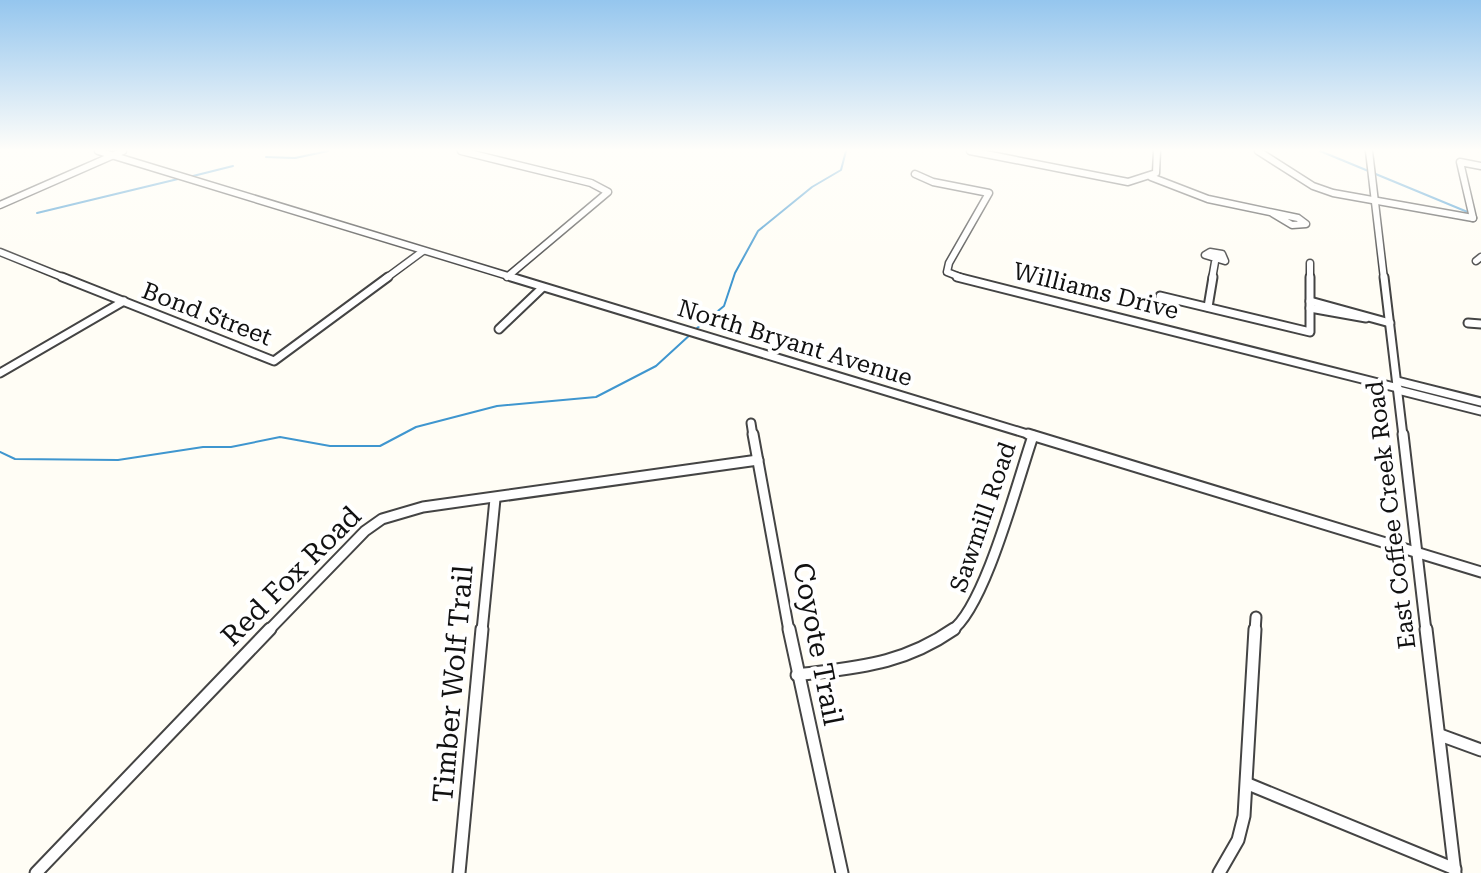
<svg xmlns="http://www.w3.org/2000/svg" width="1481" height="873" font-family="'Roboto Serif',serif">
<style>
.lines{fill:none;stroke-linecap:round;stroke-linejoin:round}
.stream{stroke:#3f96cf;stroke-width:2}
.minor-far3-casing{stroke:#444;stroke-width:9}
.minor-far2-casing{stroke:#444;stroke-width:11}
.minor-far1-casing{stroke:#444;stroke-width:13}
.minor-casing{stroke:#444;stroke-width:15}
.minor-far3{stroke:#fff;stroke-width:6}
.minor-far2{stroke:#fff;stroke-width:7}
.minor-far1{stroke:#fff;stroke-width:9}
.minor{stroke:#fff;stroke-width:11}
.labels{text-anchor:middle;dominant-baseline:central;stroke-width:8;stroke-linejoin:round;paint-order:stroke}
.street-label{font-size:24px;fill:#111;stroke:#fff}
.near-street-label{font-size:28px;fill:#111;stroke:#fff}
</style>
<rect width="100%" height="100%" fill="#fffdf5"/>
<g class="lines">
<g class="stream">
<path d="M1320,151L1470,213"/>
<path d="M266,157L295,158L328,151"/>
<path d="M189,177L233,166"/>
<path d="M37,213L178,179"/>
<path d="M696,329L724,306L735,273L758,231L812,187L841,170L846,151"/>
<path d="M0,452L15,459L118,460L203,447H231L280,437L330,446H380L416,427L497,406L596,397L656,366L692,333"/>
</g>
<defs>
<g id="minor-far3">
<path d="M98,151L518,279"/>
<path d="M461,151L591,183L608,192L507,277"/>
<path d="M970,151L1128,182L1156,173L1157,151"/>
<path d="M1258,151L1313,186L1333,193L1473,218"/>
<path d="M1369,151L1384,279"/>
<path d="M915,174L933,182L989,193L949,263L947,272L965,279"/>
<path d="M1151,177L1208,199L1298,218L1306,224L1292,225L1272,213"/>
<path d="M0,205L123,151"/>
<path d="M1473,218L1460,162L1481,166"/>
<path d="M0,252L67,279"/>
<path d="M1210,252L1222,254L1225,261L1205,255Z"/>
<path d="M1476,261L1481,257"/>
<path d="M1310,263V279"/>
<path d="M385,279L423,251"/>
<path d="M1212,279L1215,262"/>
</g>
<g id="minor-far2">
<path d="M62,277L274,361L388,277"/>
<path d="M511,277L1034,436"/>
<path d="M957,277L1398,388"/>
<path d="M1384,277L1403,436"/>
<path d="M1160,296L1310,332V277"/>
<path d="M1310,301L1390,323"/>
<path d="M1208,307L1213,277"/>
<path d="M1310,308L1366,318"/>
<path d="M1468,323L1481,324"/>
<path d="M499,329L542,288"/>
<path d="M0,373L124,301"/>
<path d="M1397,381L1481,402"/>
<path d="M1398,390L1481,411"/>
<path d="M751,423L753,436"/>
</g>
<g id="minor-far1">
<path d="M753,434L789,631"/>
<path d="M1028,434L1481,572"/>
<path d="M1403,434L1426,631"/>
<path d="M268,631L365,531L382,519L423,507L758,460"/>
<path d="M482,631L495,499"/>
<path d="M951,631C985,608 1018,479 1033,436"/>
<path d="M1255,631L1256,617"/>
</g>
<g id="minor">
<path d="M789,629L842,873"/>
<path d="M1426,629L1455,873"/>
<path d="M797,675C858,667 902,665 954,629"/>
<path d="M1440,735L1481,750"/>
<path d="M1248,784L1455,869"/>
<path d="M36,873L270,629"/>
<path d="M459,873L482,629"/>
<path d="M1219,873L1238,840L1244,816L1255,629"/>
</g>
</defs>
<use href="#minor-far3" class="minor-far3-casing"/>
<use href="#minor-far2" class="minor-far2-casing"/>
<use href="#minor-far1" class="minor-far1-casing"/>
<use href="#minor" class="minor-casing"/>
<use href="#minor-far3" class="minor-far3"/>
<use href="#minor-far2" class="minor-far2"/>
<use href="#minor-far1" class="minor-far1"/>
<use href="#minor" class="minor"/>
</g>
<linearGradient id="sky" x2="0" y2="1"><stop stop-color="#95c6ee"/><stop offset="0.55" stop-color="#fffefa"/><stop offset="1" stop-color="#fffefa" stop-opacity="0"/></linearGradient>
<rect width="1481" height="273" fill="url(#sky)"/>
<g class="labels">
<g class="street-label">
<text transform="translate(1096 291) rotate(14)">Williams Drive</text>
<text transform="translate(207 314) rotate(21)">Bond Street</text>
<text transform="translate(795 343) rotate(17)">North Bryant Avenue</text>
<text transform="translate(1391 515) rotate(-97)">East Coffee Creek Road</text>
<text transform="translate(983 517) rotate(-71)">Sawmill Road</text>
</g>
<g class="near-street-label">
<text transform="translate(291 576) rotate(-45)">Red Fox Road</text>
<text transform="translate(818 644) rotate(79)">Coyote Trail</text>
<text transform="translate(453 684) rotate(-85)">Timber Wolf Trail</text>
</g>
</g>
</svg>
